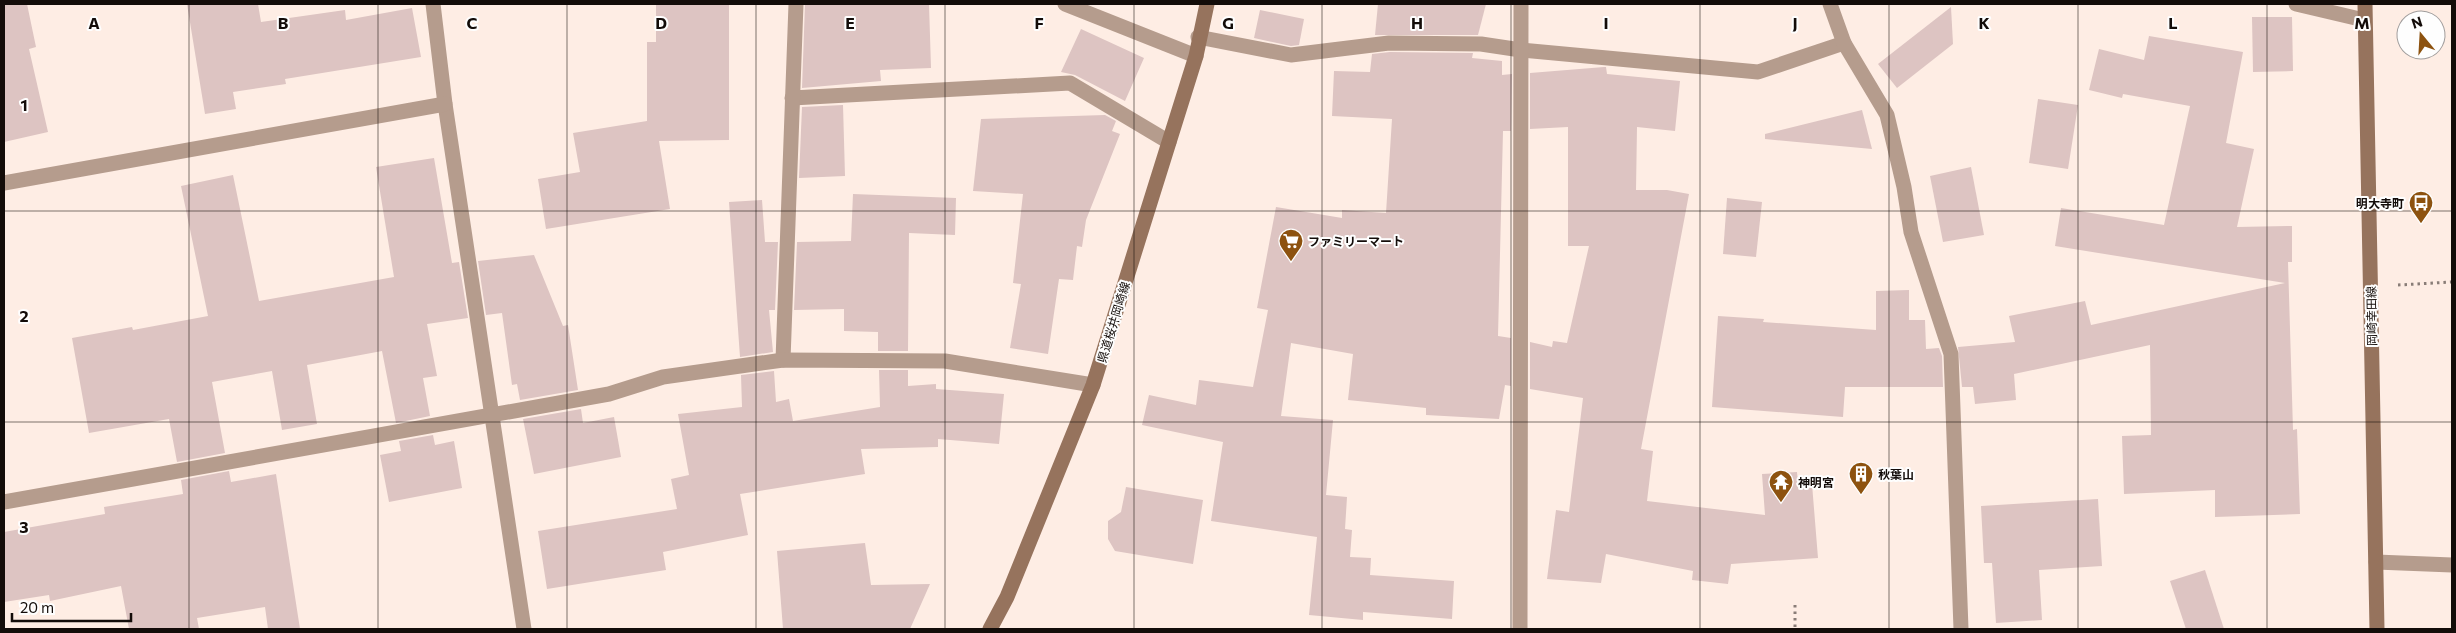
<svg xmlns="http://www.w3.org/2000/svg" width="2456" height="633" font-family="Commissioner,'Noto Sans JP',sans-serif">
<style>
.building{fill:#ddc4c2}
.lines{fill:none;stroke-linecap:round;stroke-linejoin:round}
.path{stroke:#897d77;stroke-width:3;stroke-dasharray:2.5 4;stroke-linecap:butt}
.lane{stroke:#b59c8d;stroke-width:15}
.street{stroke:#b59c8d;stroke-width:15}
.secondary{stroke:#96735d;stroke-width:15}
.grid{fill:none;stroke:#130c09;stroke-width:1;stroke-opacity:0.55}
.labels{text-anchor:middle;dominant-baseline:central;stroke-width:4;stroke-linejoin:round;paint-order:stroke}
.poi-label{font-size:12px;font-weight:bold;fill:#130c09;stroke:#fefefe;text-anchor:start}
.street-label{font-size:12px;fill:#130c09;stroke:#fefefe}
.grid-label{font-size:16px;text-anchor:middle;font-weight:bold;fill:#130c09;stroke:#fefefe;stroke-width:4;stroke-linejoin:round;paint-order:stroke}
</style>
<rect width="100%" height="100%" fill="#feede4"/>
<g class="building">
<path d="M4,4H27L36,47L29,49L48,132L4,142Z"/>
<path d="M187,4H258L261,22L345,10L346,20L412,8L421,57L285,79L286,84L233,92L236,109L205,114Z"/>
<path d="M656,4H729V140L659,141L670,209L546,229L538,179L580,172L573,133L647,121V42H656Z"/>
<path d="M805,4H929L931,68L880,70L881,81L802,88Z"/>
<path d="M1378,4H1486L1478,35H1375Z"/>
<path d="M1951,7L1953,44L1897,88L1878,64Z"/>
<path d="M1260,10L1304,19L1299,45L1291,46L1254,38Z"/>
<path d="M2252,17H2292L2293,71L2253,72Z"/>
<path d="M1081,29L1144,58L1125,101L1075,75L1061,72Z"/>
<path d="M2149,36L2243,52L2226,143L2254,149L2237,227L2292,226V262H2288L2293,430L2297,429L2300,514L2215,517V490L2124,494L2122,436L2151,435L2150,345L2014,374L2016,400L1975,404L1973,387H1962L1958,347L2015,342L2009,316L2085,301L2091,325L2285,283L2055,246L2061,208L2164,225L2190,106L2123,94L2122,98L2089,90L2099,49L2144,60Z"/>
<path d="M1390,52L1473,53L1472,58L1502,61V75L1512,74L1511,131H1503L1498,336L1511,338V386L1505,385L1499,419L1426,415V408L1348,400L1353,354L1291,343L1281,416L1333,420L1326,495L1347,497L1345,529L1352,530L1350,557L1371,558L1370,575L1454,581L1452,619L1363,612V620L1309,615L1317,537L1211,521L1223,442L1142,425L1149,395L1196,405L1199,380L1253,387L1268,310L1257,308L1276,207L1342,218V210L1386,213L1392,119L1332,116L1334,71L1370,72L1372,54Z"/>
<path d="M1604,67H1606L1607,74L1680,81L1675,131L1637,127L1636,190H1667L1689,194L1641,449L1653,451L1647,501L1765,515L1762,474L1797,472L1798,484H1812L1818,558L1731,564L1728,584L1692,580L1693,571L1606,554L1601,583L1547,579L1556,510L1569,512L1583,398L1530,389V342L1552,347L1553,341L1567,343L1589,246H1568V127L1530,129V73Z"/>
<path d="M2038,99L2078,105L2068,169L2029,163Z"/>
<path d="M843,105L845,176L799,178L802,107Z"/>
<path d="M1862,110L1872,149L1765,139V134Z"/>
<path d="M1105,115L1116,121L1112,131L1120,134L1086,220L1082,247L1077,246L1073,280L1059,279L1048,354L1010,348L1021,284L1013,283L1023,194L973,191L981,119Z"/>
<path d="M434,158L452,263L459,262L468,318L427,324L437,376L423,378L430,416L396,423L382,351L307,365L317,424L282,430L272,371L212,382L225,453L177,462L169,419L89,433L72,338L132,327L133,330L208,316L181,186L233,175L259,301L394,277L376,167Z"/>
<path d="M1971,167L1984,235L1943,242L1930,176Z"/>
<path d="M853,194L956,198L955,235L909,233L908,351H878V332L844,331V309L794,310L797,242L851,241Z"/>
<path d="M1727,198L1762,202L1756,257L1723,254Z"/>
<path d="M762,200L765,242H778L775,310H769L773,352L740,357L729,202Z"/>
<path d="M534,255L563,326L568,325L578,390L520,400L517,384L512,385L502,313L486,315L478,261Z"/>
<path d="M1909,290V320H1925L1926,349L1939,348L1942,356L1943,387H1845L1843,417L1712,407L1718,316L1764,319L1763,322L1876,330V291Z"/>
<path d="M879,370H908V386L936,384V389L1004,394L999,444L938,439V447L861,449L865,474L740,494L748,535L663,552L666,570L547,589L538,531L677,509L671,479L689,475L678,414L742,407L741,375L774,371L776,402L789,399L793,421L880,407Z"/>
<path d="M581,409L583,423L614,417L621,457L534,474L523,419Z"/>
<path d="M433,435L435,445L454,441L462,488L389,502L380,455L401,451L399,441Z"/>
<path d="M229,471L231,482L276,474L300,629H268L265,607L197,618L199,629H129L121,586L50,601L49,595L4,602V532L105,514L104,507L183,494L181,480Z"/>
<path d="M1126,487L1203,500L1193,564L1115,551L1108,539V521L1121,512Z"/>
<path d="M2098,499L2102,566L2039,570L2042,620L1996,623L1992,563H1984L1981,506Z"/>
<path d="M865,543L871,585L930,584L910,629H783L777,551Z"/>
<path d="M2205,570L2224,629H2186L2170,581Z"/>
</g>
<g class="lines">
<g class="path">
<path d="M2398,285L2452,282"/>
<path d="M1795,605V629"/>
</g>
<g class="lane">
<path d="M2296,4L2364,20"/>
<path d="M1198,37L1291,55L1389,43L1481,44L1521,50L1758,72L1844,43"/>
<path d="M792,98L1070,83L1169,142"/>
<path d="M783,360L796,4"/>
<path d="M2376,562L2452,565"/>
</g>
<g class="street">
<path d="M433,4L445,104L524,629"/>
<path d="M1065,4L1196,56"/>
<path d="M1830,4L1844,43L1887,115L1904,187L1911,232L1951,354L1961,629"/>
<path d="M4,183L445,104"/>
<path d="M4,502L609,394L663,377L783,360L945,361L1093,385"/>
<path d="M1520,629L1521,4"/>
</g>
<g class="secondary">
<path d="M2365,4L2377,629"/>
<path d="M990,629L1007,597L1093,385L1196,56L1207,4"/>
</g>
</g>
<path class="grid" d="M189,4V629M378,4V629M567,4V629M756,4V629M945,4V629M1134,4V629M1322,4V629M1511,4V629M1700,4V629M1889,4V629M2078,4V629M2267,4V629M4,211H2452M4,422H2452"/>
<defs>
<symbol id="bus-pin" viewBox="-11 -11 22 30"><path d="M0 17L-7.5 6A9.5 9.5 0 1 1 7.5 6Z" fill="#8d520f" stroke="#fefefe"/><path d="M-5-6H5V4H4V6H2V4H-2V6H-4V4H-5ZM-3.5-4V0h7V-4ZM-3.5 1.2v1.5H-2V1.2ZM2 1.2v1.5H3.5V1.2Z" fill="#fff"/></symbol>
<symbol id="supermarket-pin" viewBox="-11 -11 22 30"><path d="M0 17L-7.5 6A9.5 9.5 0 1 1 7.5 6Z" fill="#8d520f" stroke="#fefefe"/><path d="M-6-5.5h2.5l.6 2H6L4.5 2H-2.5L-4.4-4H-6ZM-1.5 3.2a1.3 1.3 0 1 0 .1 0ZM3 3.2a1.3 1.3 0 1 0 .1 0Z" fill="#fff"/></symbol>
<symbol id="building-pin" viewBox="-11 -11 22 30"><path d="M0 17L-7.5 6A9.5 9.5 0 1 1 7.5 6Z" fill="#8d520f" stroke="#fefefe"/><path d="M-4-6H4V6H1V3H-1V6H-4ZM-2.5-4.3h1.7v1.8h-1.7ZM.8-4.3h1.7v1.8H.8ZM-2.5-1h1.7V.8h-1.7ZM.8-1h1.7V.8H.8Z" fill="#fff"/></symbol>
<symbol id="temple-pin" viewBox="-11 -11 22 30"><path d="M0 17L-7.5 6A9.5 9.5 0 1 1 7.5 6Z" fill="#8d520f" stroke="#fefefe"/><path d="M0-6L5-2H3V0L6.5 2.5H4V6H1.5V3h-3V6H-4V2.5H-6.5L-3 0V-2H-5Z" fill="#fff"/></symbol>
</defs>
<g fill-rule="evenodd">
<use href="#bus-pin" x="2407" y="189" width="28" height="38"/>
<use href="#supermarket-pin" x="1277" y="227" width="28" height="38"/>
<use href="#building-pin" x="1847" y="460" width="28" height="38"/>
<use href="#temple-pin" x="1767" y="468" width="28" height="38"/>
</g>
<g class="labels">
<g class="poi-label">
<text x="2404" y="203" text-anchor="end">明大寺町</text>
<text x="1308" y="241">ファミリーマート</text>
<text x="1878" y="474">秋葉山</text>
<text x="1798" y="482">神明宮</text>
</g>
<g class="street-label">
<text transform="translate(2371 316) rotate(-91)">岡崎幸田線</text>
<text transform="translate(1113 322) rotate(-73)">県道桜井岡崎線</text>
</g>
</g>
<g class="grid-label">
<text x="94" y="29">A</text>
<text x="283" y="29">B</text>
<text x="472" y="29">C</text>
<text x="661" y="29">D</text>
<text x="850" y="29">E</text>
<text x="1039" y="29">F</text>
<text x="1228" y="29">G</text>
<text x="1417" y="29">H</text>
<text x="1606" y="29">I</text>
<text x="1795" y="29">J</text>
<text x="1984" y="29">K</text>
<text x="2173" y="29">L</text>
<text x="2362" y="29">M</text>
<text x="24" y="111">1</text>
<text x="24" y="322">2</text>
<text x="24" y="533">3</text>
</g>
<rect width="2456" height="633" fill="none" stroke="#130c09" stroke-width="10"/>
<g transform="translate(2421 35) rotate(342)"><circle r="24" fill="#fefefe" stroke="#a09d9c"/>
<path d="M0-4L9 19L0 12L-9 19Z" fill="#8d520f"/>
<text y="-8" font-size="14" font-weight="bold" text-anchor="middle" fill="#130c09">N</text>
</g>
<path d="M12 613v8h119v-8" fill="none" stroke="#130c09" stroke-width="2.5"/>
<text x="20" y="613" font-size="15" fill="#130c09" stroke="#fefefe" stroke-width="4" paint-order="stroke">20 m</text>
</svg>
